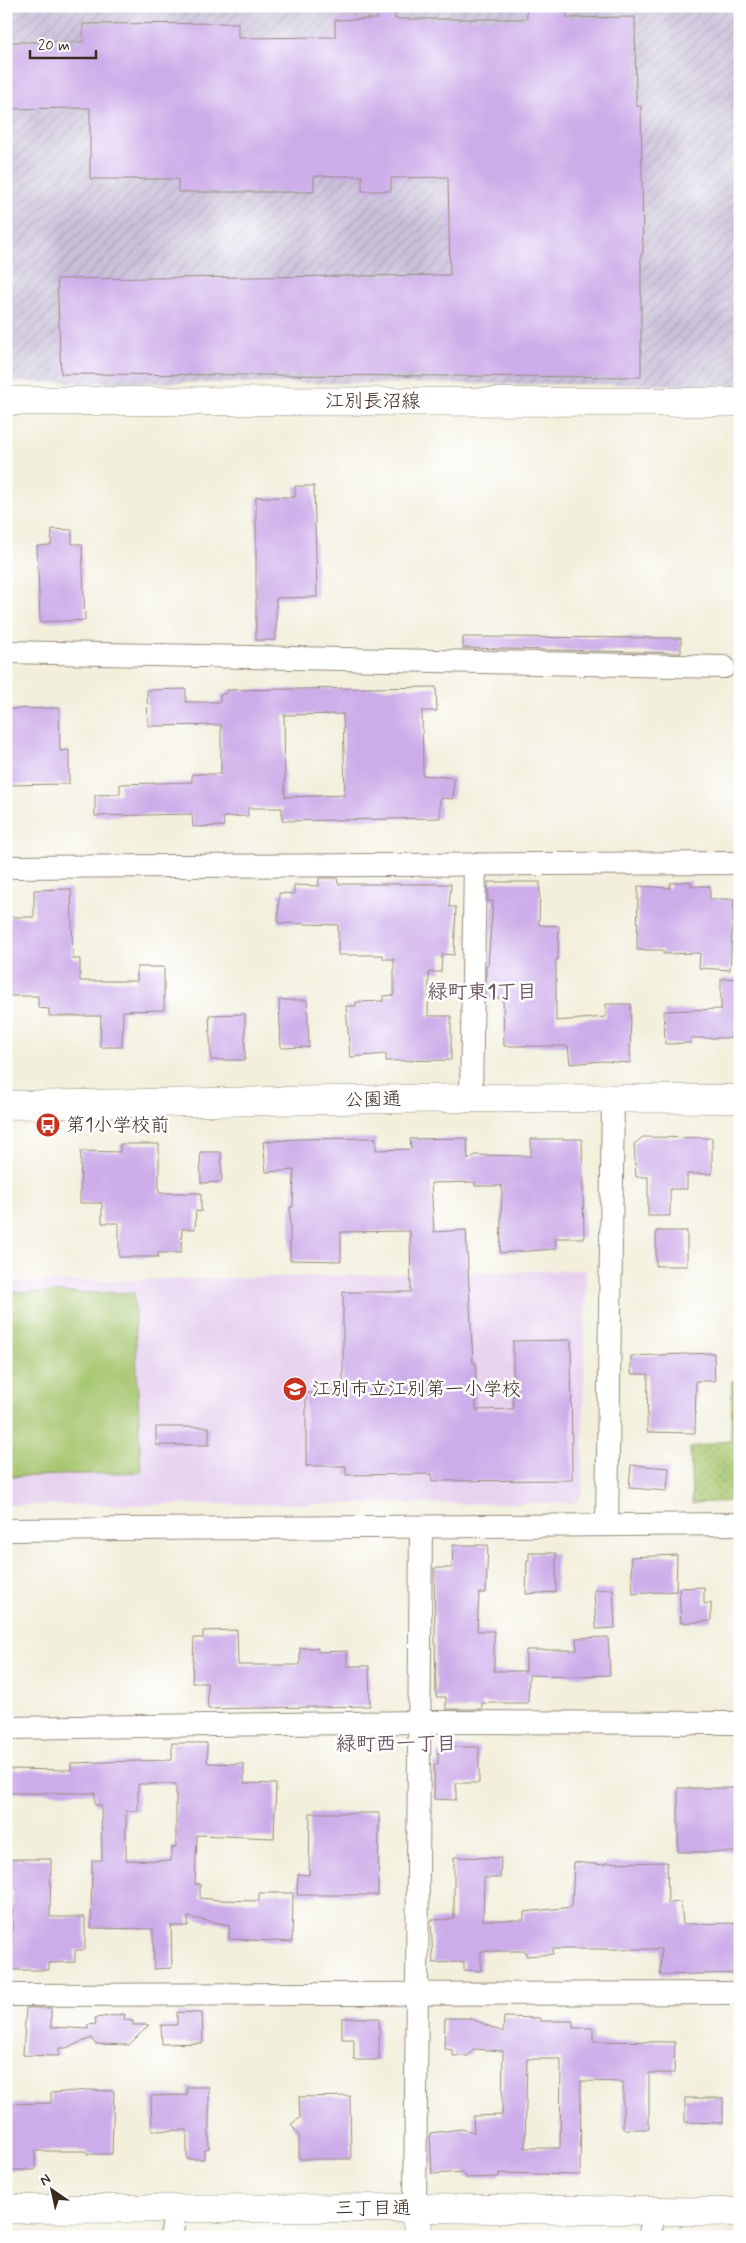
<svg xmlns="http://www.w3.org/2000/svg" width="746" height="2243" font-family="Mynerve,'Klee One',sans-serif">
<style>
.built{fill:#e7d2ef}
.industrial{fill:url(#industrial-furrows)}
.grass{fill:url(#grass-dots);stroke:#707846}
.pitch{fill:#a6c66e;stroke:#707846}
.building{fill:#ccace9;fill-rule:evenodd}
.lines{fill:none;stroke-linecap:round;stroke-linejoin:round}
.minor-casing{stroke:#968c7d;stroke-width:24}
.tertiary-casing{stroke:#968c7d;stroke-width:29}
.secondary-casing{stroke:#968c7d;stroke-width:29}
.minor{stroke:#fff;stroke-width:22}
.tertiary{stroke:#fff;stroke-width:28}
.secondary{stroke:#fff;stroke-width:28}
.labels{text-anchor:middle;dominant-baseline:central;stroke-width:5;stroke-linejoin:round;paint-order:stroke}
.street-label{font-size:19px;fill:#3b2a1e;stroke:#fff}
.poi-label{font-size:19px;fill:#3b2a1e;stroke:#fff;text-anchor:start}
.neighbourhood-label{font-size:20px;font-weight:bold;fill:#6e5865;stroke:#fff}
</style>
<defs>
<pattern id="industrial-furrows" width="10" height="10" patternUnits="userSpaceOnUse" patternTransform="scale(1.25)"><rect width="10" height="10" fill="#c8bfd8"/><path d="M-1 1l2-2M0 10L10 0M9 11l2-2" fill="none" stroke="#ada4b9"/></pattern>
<pattern id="grass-dots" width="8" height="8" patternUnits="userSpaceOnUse" patternTransform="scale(1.25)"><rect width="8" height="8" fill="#a6c66e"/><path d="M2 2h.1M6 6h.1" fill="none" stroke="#88a15a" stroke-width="1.8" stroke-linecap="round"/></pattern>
</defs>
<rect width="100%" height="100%" fill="#fff"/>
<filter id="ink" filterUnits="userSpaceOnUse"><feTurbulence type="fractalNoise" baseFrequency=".02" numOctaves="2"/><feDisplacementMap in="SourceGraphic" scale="10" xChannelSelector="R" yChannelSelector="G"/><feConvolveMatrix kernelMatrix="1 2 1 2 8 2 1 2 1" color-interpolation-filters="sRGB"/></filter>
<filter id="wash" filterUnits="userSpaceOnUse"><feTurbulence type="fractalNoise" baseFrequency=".0096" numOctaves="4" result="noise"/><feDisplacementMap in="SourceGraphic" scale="20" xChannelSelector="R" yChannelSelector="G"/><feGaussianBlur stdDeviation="1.12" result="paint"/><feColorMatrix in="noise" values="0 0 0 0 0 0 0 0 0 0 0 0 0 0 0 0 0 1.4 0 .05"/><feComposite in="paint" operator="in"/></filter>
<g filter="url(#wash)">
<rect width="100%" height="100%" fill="#f2efdc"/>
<path class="built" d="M586,1270L582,1495L575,1503L6,1505V1283Z"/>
<path class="industrial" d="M6,6H740V385L6,382Z"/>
<path class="grass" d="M732,1381H740V1501L692,1503L690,1448L731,1439Z"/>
<path class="pitch" d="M6,1292L134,1293L141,1472L6,1477Z"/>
<g id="blocks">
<g class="building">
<path d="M377,6H395V19H527L526,6H566L567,18L635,17L636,106H641L643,254H641V377L61,374L57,279L450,275L448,177L391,178V191H362V176H314V192H178V179H90V108L6,109V42H83V24L238,23V38L335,37V20L377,19Z"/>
<path d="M295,486H314L317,597L276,598V640H256V497H295Z"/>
<path d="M52,529L72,530V544H82L85,620L40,622L37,546L51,545Z"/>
<path d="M463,637L681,638V653L463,648Z"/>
<path d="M436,687L437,711H422L423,775L454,778L453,799L440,798V818L282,821V808H248V816L223,817L224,826L193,827L192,814L95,816V795L120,794V784L192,782V774H221V725L148,726L147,690L186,689V702H220V695L227,693V690ZM343,714L345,795L285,797L284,715Z"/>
<path d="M59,708L60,751L69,750V784L6,785V709Z"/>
<path d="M319,878H337L338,884H451L449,907H456L454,955L442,954L441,972H429L428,1016H451V1060L386,1061V1054L350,1057L346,1006H356V1002L383,1001V996L394,995V959H383V955H338V925L278,923L279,893L294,894V885L319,886Z"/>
<path d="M691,881V886H710V899H734L730,970L699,968L700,953L663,954V950H637L638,886L670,888V883Z"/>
<path d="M488,882H540L539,925L559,926L558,960L556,959V1021L606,1017V1004H631L630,1063L602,1061L570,1064L568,1046H504L503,998H486V965H488L493,901H488Z"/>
<path d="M71,889L73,959H80V981H137V967H164V1010L123,1011L122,1047H100L101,1016H49V1009L38,1008V996H6V917H34V890Z"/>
<path d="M740,978V1017H737V1038H691V1043L665,1044L664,1011L721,1009V979Z"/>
<path d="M279,1000H307L309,1047L281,1048Z"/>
<path d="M245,1014V1060H211L209,1015Z"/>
<path d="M643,1137L712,1138V1174H687V1189H670V1216H648V1177H636L634,1144Z"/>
<path d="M376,1138V1150L411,1149L410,1139L467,1138L468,1160L475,1155L531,1156V1139H582L584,1238H555L556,1249L500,1253L502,1186H475V1182L431,1183L434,1232L466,1230L473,1363H476V1410L513,1409V1341L571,1340L572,1480L432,1481V1474L346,1475V1466H306V1393H343V1292H411L410,1231L341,1232V1261L290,1260V1207H293L294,1170L266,1172L263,1142L298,1139Z"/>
<path d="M120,1144H159V1193H201V1212L196,1211L195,1229H182L181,1253H158V1257H119V1223H102V1203H80L81,1151L120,1152Z"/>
<path d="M200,1152H221L222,1182L201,1183Z"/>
<rect x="656" y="1231" width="31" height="35"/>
<path d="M714,1353L715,1381H696L695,1433L647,1432L648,1374H631V1356Z"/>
<rect x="156" y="1427" width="53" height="18"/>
<path d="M631,1465L669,1468L667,1491L629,1488Z"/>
<path d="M453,1545H488L486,1593H479L477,1631H494V1671H526V1650H577L576,1638L608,1637L610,1675L578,1676L529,1675L528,1703H482V1709H446V1697H436L434,1568H452Z"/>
<path d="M529,1553H556V1592L526,1594L527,1560H529Z"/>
<path d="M677,1555L676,1591L633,1594L631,1557Z"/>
<path d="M704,1587V1604L711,1603V1621L681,1623L679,1588Z"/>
<path d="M613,1589L615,1628L596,1629L594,1590Z"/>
<path d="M237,1630L238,1665H300V1648H318V1652L347,1651V1666H369L370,1706L208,1709L207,1683H192L194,1638H203V1631Z"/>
<path d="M172,1743H207V1761L209,1763L244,1764V1783L276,1784L274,1838L197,1835L195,1884H200V1898L218,1900L259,1901V1893H293L292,1942L229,1939V1925L188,1917V1926H171L172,1968L154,1969L153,1929L91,1928L92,1860H102L101,1805H95V1793H6V1769L71,1770V1763L172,1760ZM138,1784H176V1847H172L171,1861L126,1860V1811H138Z"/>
<path d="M445,1747H479V1783H456V1800L434,1799V1764H438V1752H445Z"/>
<rect x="678" y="1788" width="62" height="64"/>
<path d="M310,1813H379L378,1895H297L298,1874L309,1875Z"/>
<path d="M454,1857L501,1858L500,1878H484L483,1920H524V1912L572,1907L574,1862L605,1865V1863L667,1862L668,1903L681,1902L683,1924L740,1923V1973L660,1975L661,1949H552L553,1954L526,1956L525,1951H481V1971L464,1970V1962L433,1963L431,1920L454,1919Z"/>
<path d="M6,1859H51L50,1917H85V1950H75V1962L49,1963V1970H11L13,1891H6Z"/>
<path d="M26,2008H51V2027L89,2029L87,2025L96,2024L95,2018L125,2014L124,2020L133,2021V2025H149L129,2045L95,2044L92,2038L66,2048H59V2056L23,2055Z"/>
<path d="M177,2012L202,2013L203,2043L162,2044L161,2025H177Z"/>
<path d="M504,2017L540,2018V2021H573V2028H593V2041L675,2042L674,2073H649V2129H623V2082L581,2081L580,2175L499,2173V2177L466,2178L464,2172L432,2174L430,2133L461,2129L474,2132L473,2116L502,2115L503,2051L474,2049L468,2056H453V2050L444,2049L445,2018H470L503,2032ZM527,2059H561L560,2148H525Z"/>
<path d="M342,2018H379V2060H354V2039H342Z"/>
<path d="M187,2087H209V2148L204,2151V2159H187V2130L152,2131L151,2096L187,2095Z"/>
<path d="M88,2090L114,2091L112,2154H87V2151H35V2170H6V2104L51,2103V2093Z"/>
<path d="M350,2096L351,2159H299V2136L291,2124L300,2118L299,2097Z"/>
<path d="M685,2098H723V2123L685,2122Z"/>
</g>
</g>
</g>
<g filter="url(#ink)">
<use href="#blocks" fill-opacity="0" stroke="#968c7d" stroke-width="1"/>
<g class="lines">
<defs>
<g id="minor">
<path d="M6,652L724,667"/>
<path d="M6,867L740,863"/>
<path d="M471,1098L475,864"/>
<path d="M607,1525L613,1100"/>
<path d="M6,1530L740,1524"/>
<path d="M6,1728L419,1722L740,1723"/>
<path d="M6,1995L740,1993"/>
<path d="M415,2208L421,1527"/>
<path d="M171,2237L176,2209"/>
<path d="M649,2237L655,2211"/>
</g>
<g id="tertiary">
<path d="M6,1105L471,1098L740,1099"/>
<path d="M415,2208L419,2237"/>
<path d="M6,2209L415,2208L740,2212"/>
</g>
<path id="secondary" d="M6,401L740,402"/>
</defs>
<use href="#minor" class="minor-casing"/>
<use href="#tertiary" class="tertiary-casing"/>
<use href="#secondary" class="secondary-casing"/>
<use href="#minor" class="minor"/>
<use href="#tertiary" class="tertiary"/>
<use href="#secondary" class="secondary"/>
</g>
</g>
<defs>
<symbol id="bus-disc" viewBox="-11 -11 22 22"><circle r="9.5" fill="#c8321e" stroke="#fff"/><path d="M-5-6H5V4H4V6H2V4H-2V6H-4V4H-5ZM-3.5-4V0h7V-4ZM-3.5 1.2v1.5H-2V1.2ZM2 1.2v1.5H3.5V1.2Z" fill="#fff"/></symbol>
<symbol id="school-disc" viewBox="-11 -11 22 22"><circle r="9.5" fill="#c8321e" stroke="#fff"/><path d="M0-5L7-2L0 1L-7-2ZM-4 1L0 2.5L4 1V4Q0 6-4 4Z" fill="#fff"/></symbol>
</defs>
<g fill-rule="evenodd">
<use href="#bus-disc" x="34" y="1111" width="28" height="28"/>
<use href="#school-disc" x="281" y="1375" width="28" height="28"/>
</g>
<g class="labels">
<g class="street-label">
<text x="373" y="401">江別長沼線</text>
<text transform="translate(373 1100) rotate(-1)">公園通</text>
<text x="373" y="2208">三丁目通</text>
</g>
<g class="poi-label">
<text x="66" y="1125">第1小学校前</text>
<text x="312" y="1389">江別市立江別第一小学校</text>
</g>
<g class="neighbourhood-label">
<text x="482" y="992">緑町東1丁目</text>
<text x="396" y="1744">緑町西一丁目</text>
</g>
</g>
<rect width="746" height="2243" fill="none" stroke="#fff" stroke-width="25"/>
<g transform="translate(52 2190) rotate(326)" stroke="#ffffff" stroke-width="4" paint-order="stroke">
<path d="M0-4L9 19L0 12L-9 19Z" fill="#3b2a1e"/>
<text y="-8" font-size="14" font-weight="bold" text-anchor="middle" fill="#3b2a1e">N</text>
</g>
<path d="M30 50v8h66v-8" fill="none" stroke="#3b2a1e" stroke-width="2.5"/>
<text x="38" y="50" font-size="15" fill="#3b2a1e" stroke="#ffffff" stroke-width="4" paint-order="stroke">20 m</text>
</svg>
